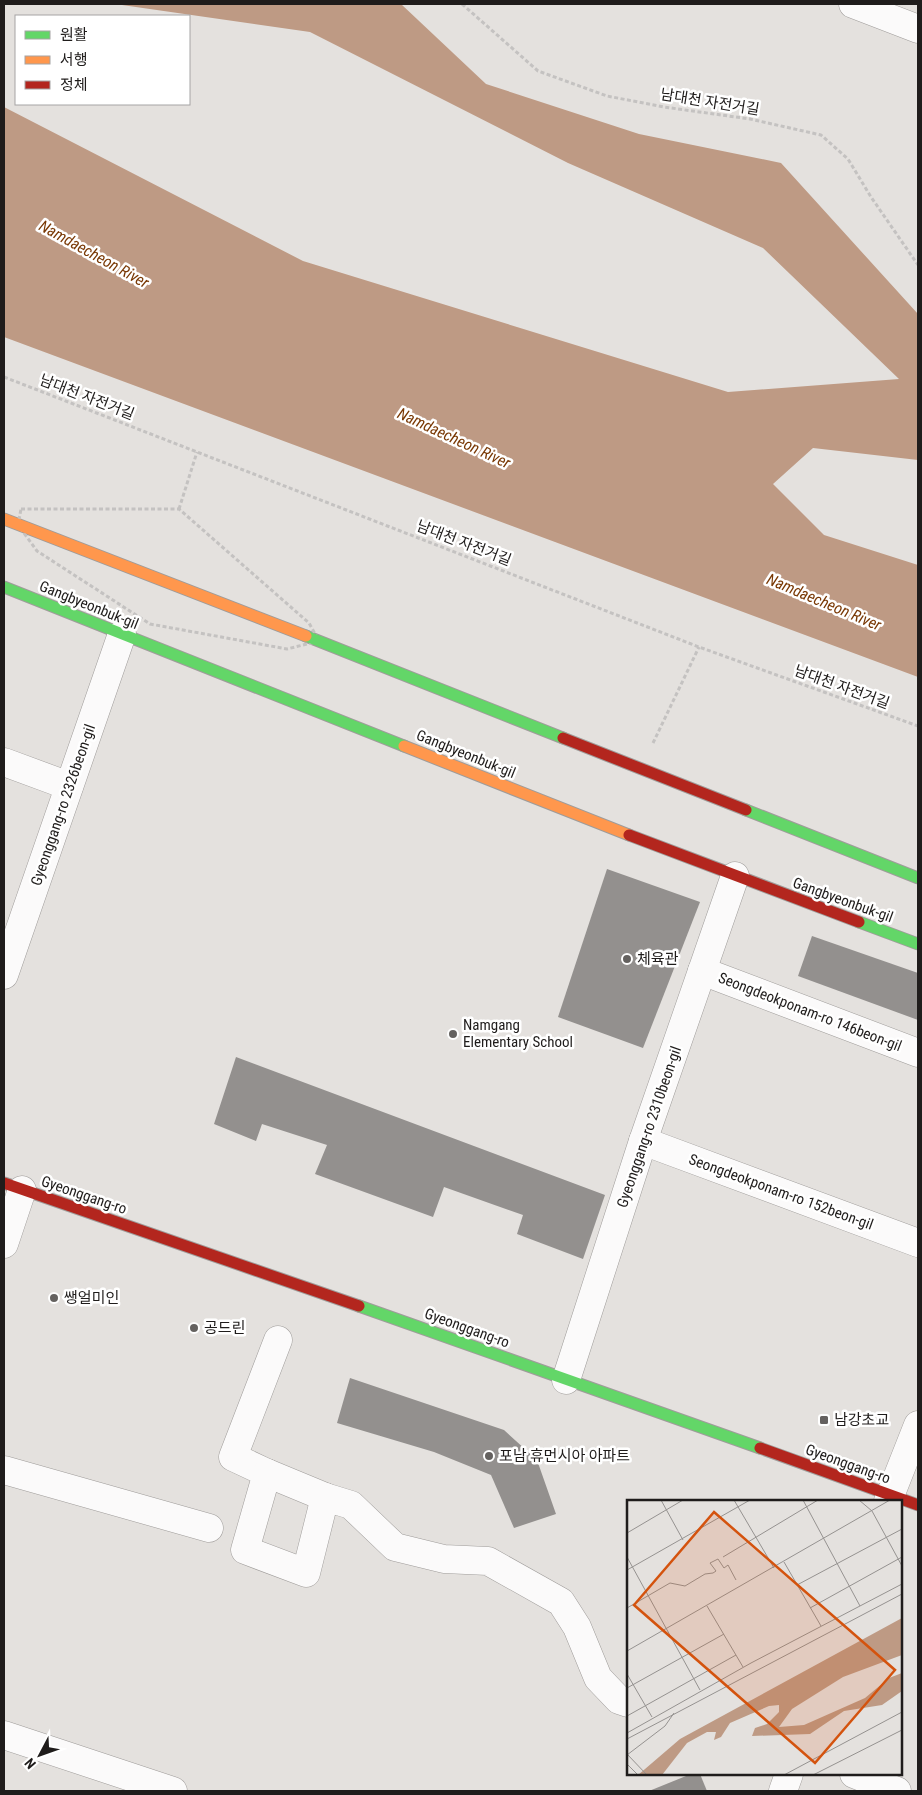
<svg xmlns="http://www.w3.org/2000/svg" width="922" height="1795" font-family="'Roboto Condensed','Noto Sans KR',sans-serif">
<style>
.water{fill:#be9a84}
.building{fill:#93908e}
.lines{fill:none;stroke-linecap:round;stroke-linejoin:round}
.street-casing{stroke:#9f9c9a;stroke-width:29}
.fast-casing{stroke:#9f9c9a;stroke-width:13}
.slow-casing{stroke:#9f9c9a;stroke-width:13}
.jam-casing{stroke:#9f9c9a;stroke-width:13}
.path{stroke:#c4c2c1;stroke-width:3;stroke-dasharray:4 2.5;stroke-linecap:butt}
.street{stroke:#fbfafa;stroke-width:28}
.fast{stroke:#63d668;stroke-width:11}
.slow{stroke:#ff974d;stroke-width:11}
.jam{stroke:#b3261e;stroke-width:11}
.poi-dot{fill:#64615f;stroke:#fff;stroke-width:2}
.labels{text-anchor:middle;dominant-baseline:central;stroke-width:5;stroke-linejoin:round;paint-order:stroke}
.street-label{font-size:15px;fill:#1f1c1b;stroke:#fff}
.poi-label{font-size:15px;fill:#1f1c1b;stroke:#fff;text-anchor:start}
.water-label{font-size:16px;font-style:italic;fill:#793804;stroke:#fff}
.inset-road{fill:none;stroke:#959290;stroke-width:1}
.view{fill:#d4530e;fill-opacity:0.15;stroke:#d4530e;stroke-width:2.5}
.inset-edge{fill:none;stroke:#1f1c1b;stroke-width:2.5}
</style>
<rect width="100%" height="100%" fill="#e4e1de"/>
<path class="water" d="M115,4H401L486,84L639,134L781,163L918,314V460L813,448L773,484L824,535L918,565V677L4,337V107L303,261L728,392L899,379L763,248L568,163L310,32Z"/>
<g class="building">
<path d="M607,869L700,902L643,1048L558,1017Z"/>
<path d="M812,936L918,973V1020L798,976Z"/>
<path d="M236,1057L605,1195L583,1259L517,1234L523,1215L444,1187L433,1217L315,1174L327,1145L262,1124L256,1141L214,1124Z"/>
<path d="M350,1378L504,1430L537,1460L556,1514L514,1528L491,1475L434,1452L337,1423Z"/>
<path d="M691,1774H700L707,1791H649Z"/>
</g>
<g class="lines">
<defs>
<g id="street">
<path d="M853,4L918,29"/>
<path d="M4,762L69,786"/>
<path d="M702,971L918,1053"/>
<path d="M4,975L122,634"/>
<path d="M643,1141L918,1243"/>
<path d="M4,1244L22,1190"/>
<path d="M278,1340L233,1457L267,1473L245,1550L306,1573L325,1497L351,1505L395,1547L444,1559L488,1561L561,1602L577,1627L598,1678L619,1700L628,1703"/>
<path d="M566,1380L643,1141L735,876"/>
<path d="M4,1470L209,1528"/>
<path d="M267,1473L325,1497"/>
<path d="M888,1501L918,1425"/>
<path d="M4,1735L173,1791"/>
<path d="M854,1774L897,1791"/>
<path d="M783,1791L789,1774"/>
</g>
<g id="fast">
<path d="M4,587L404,746"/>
<path d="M306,636L563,738"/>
<path d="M746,810L918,878"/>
<path d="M859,922L918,944"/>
<path d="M359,1306L760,1448"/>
</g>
<g id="slow">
<path d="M4,519L306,636"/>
<path d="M404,746L629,835"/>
</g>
<g id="jam">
<path d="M563,738L746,810"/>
<path d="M629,835L859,922"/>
<path d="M4,1183L359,1306"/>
<path d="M760,1448L918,1505"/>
</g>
</defs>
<use href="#street" class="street-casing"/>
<use href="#fast" class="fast-casing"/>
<use href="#slow" class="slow-casing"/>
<use href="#jam" class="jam-casing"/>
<g class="path">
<path d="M462,4L538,71L607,96L664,107L750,119L821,135L848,159L871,197L918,265"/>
<path d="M4,377L699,647L918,726"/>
<path d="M21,509H179L309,623L319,641L287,649L150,624L37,551L18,525Z"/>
<path d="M179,509L197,452"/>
<path d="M653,743L699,647"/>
</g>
<use href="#street" class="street"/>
<use href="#fast" class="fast"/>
<use href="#slow" class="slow"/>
<use href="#jam" class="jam"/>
</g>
<g class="poi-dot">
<circle cx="627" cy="959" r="5"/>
<circle cx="453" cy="1034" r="5"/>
<circle cx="54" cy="1298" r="5"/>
<circle cx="194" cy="1328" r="5"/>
<rect x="819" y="1415" width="10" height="10" rx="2.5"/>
<circle cx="489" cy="1456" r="5"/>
</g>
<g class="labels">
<g class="street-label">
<text transform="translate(710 102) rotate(9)">남대천 자전거길</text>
<text transform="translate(87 397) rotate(21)">남대천 자전거길</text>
<text transform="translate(464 543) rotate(21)">남대천 자전거길</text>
<text transform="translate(89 605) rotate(22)">Gangbyeonbuk-gil</text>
<text transform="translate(842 687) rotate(20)">남대천 자전거길</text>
<text transform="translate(466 754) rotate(22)">Gangbyeonbuk-gil</text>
<text transform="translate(63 805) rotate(-71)">Gyeonggang-ro 2326beon-gil</text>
<text transform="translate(843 900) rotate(20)">Gangbyeonbuk-gil</text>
<text transform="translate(810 1012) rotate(21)">Seongdeokponam-ro 146beon-gil</text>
<text transform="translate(649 1127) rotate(-71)">Gyeonggang-ro 2310beon-gil</text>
<text transform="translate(781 1192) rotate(20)">Seongdeokponam-ro 152beon-gil</text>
<text transform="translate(84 1195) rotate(19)">Gyeonggang-ro</text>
<text transform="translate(467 1328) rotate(20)">Gyeonggang-ro</text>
<text transform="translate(848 1464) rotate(20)">Gyeonggang-ro</text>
</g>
<g class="poi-label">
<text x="637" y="959">체육관</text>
<text x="463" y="1025">Namgang<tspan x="463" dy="17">Elementary School</tspan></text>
<text x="64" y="1298">쌩얼미인</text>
<text x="204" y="1328">공드린</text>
<text x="834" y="1420">남강초교</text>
<text x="499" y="1456">포남 휴먼시아 아파트</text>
</g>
<g class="water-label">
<text transform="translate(94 254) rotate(29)">Namdaecheon River</text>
<text transform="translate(454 438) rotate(25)">Namdaecheon River</text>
<text transform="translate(824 602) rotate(23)">Namdaecheon River</text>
</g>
</g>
<g transform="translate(627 1500)">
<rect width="275" height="275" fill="#e4e1de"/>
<path d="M275,118V155L216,177L165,209L152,227L177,225L238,198L262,178L275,173V191L255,205L217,211L183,234L125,236L128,228L140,224L152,212V205L142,206L103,223L94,237L87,240L89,232H80L60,243L35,275H11L53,239Z" fill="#be9a84"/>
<path class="inset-road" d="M34,0L56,40M107,0L147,68M176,0L233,106M232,0L245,11L275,66M0,33L56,0M0,57L73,190M96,57L191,0M157,62L194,126M0,70L123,0M170,85L275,29M80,106L116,167M0,108L43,83L58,86L78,74L86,73L89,71L83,63L91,59L97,68L101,65L109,80M183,108L275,57M0,151L263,0M0,174L25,217M0,188L97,134M0,216L109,155M0,233L124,163L275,84M0,239L275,94M0,254L20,275M0,255L38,226L47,213M0,264L11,275M157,275L275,212M186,275L275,230"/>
<path class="view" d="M87,12L268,170L188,263L7,105Z"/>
<rect width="275" height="275" class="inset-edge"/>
</g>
<rect width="922" height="1795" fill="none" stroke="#1f1c1b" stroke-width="10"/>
<rect x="15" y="15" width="175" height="90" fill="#ffffff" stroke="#a5a4a4"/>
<rect x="25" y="31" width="25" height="8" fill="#63d668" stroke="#a5a4a4"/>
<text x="60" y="40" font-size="15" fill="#1f1c1b">원활</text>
<rect x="25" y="56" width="25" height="8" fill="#ff974d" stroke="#a5a4a4"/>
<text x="60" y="65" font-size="15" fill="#1f1c1b">서행</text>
<rect x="25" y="81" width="25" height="8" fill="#b3261e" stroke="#a5a4a4"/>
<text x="60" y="90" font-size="15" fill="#1f1c1b">정체</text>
<g transform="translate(40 1755) rotate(229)" stroke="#ffffff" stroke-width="4" paint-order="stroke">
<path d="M0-4L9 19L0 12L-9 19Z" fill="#1f1c1b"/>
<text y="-8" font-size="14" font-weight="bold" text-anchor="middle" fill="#1f1c1b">N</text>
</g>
</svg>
